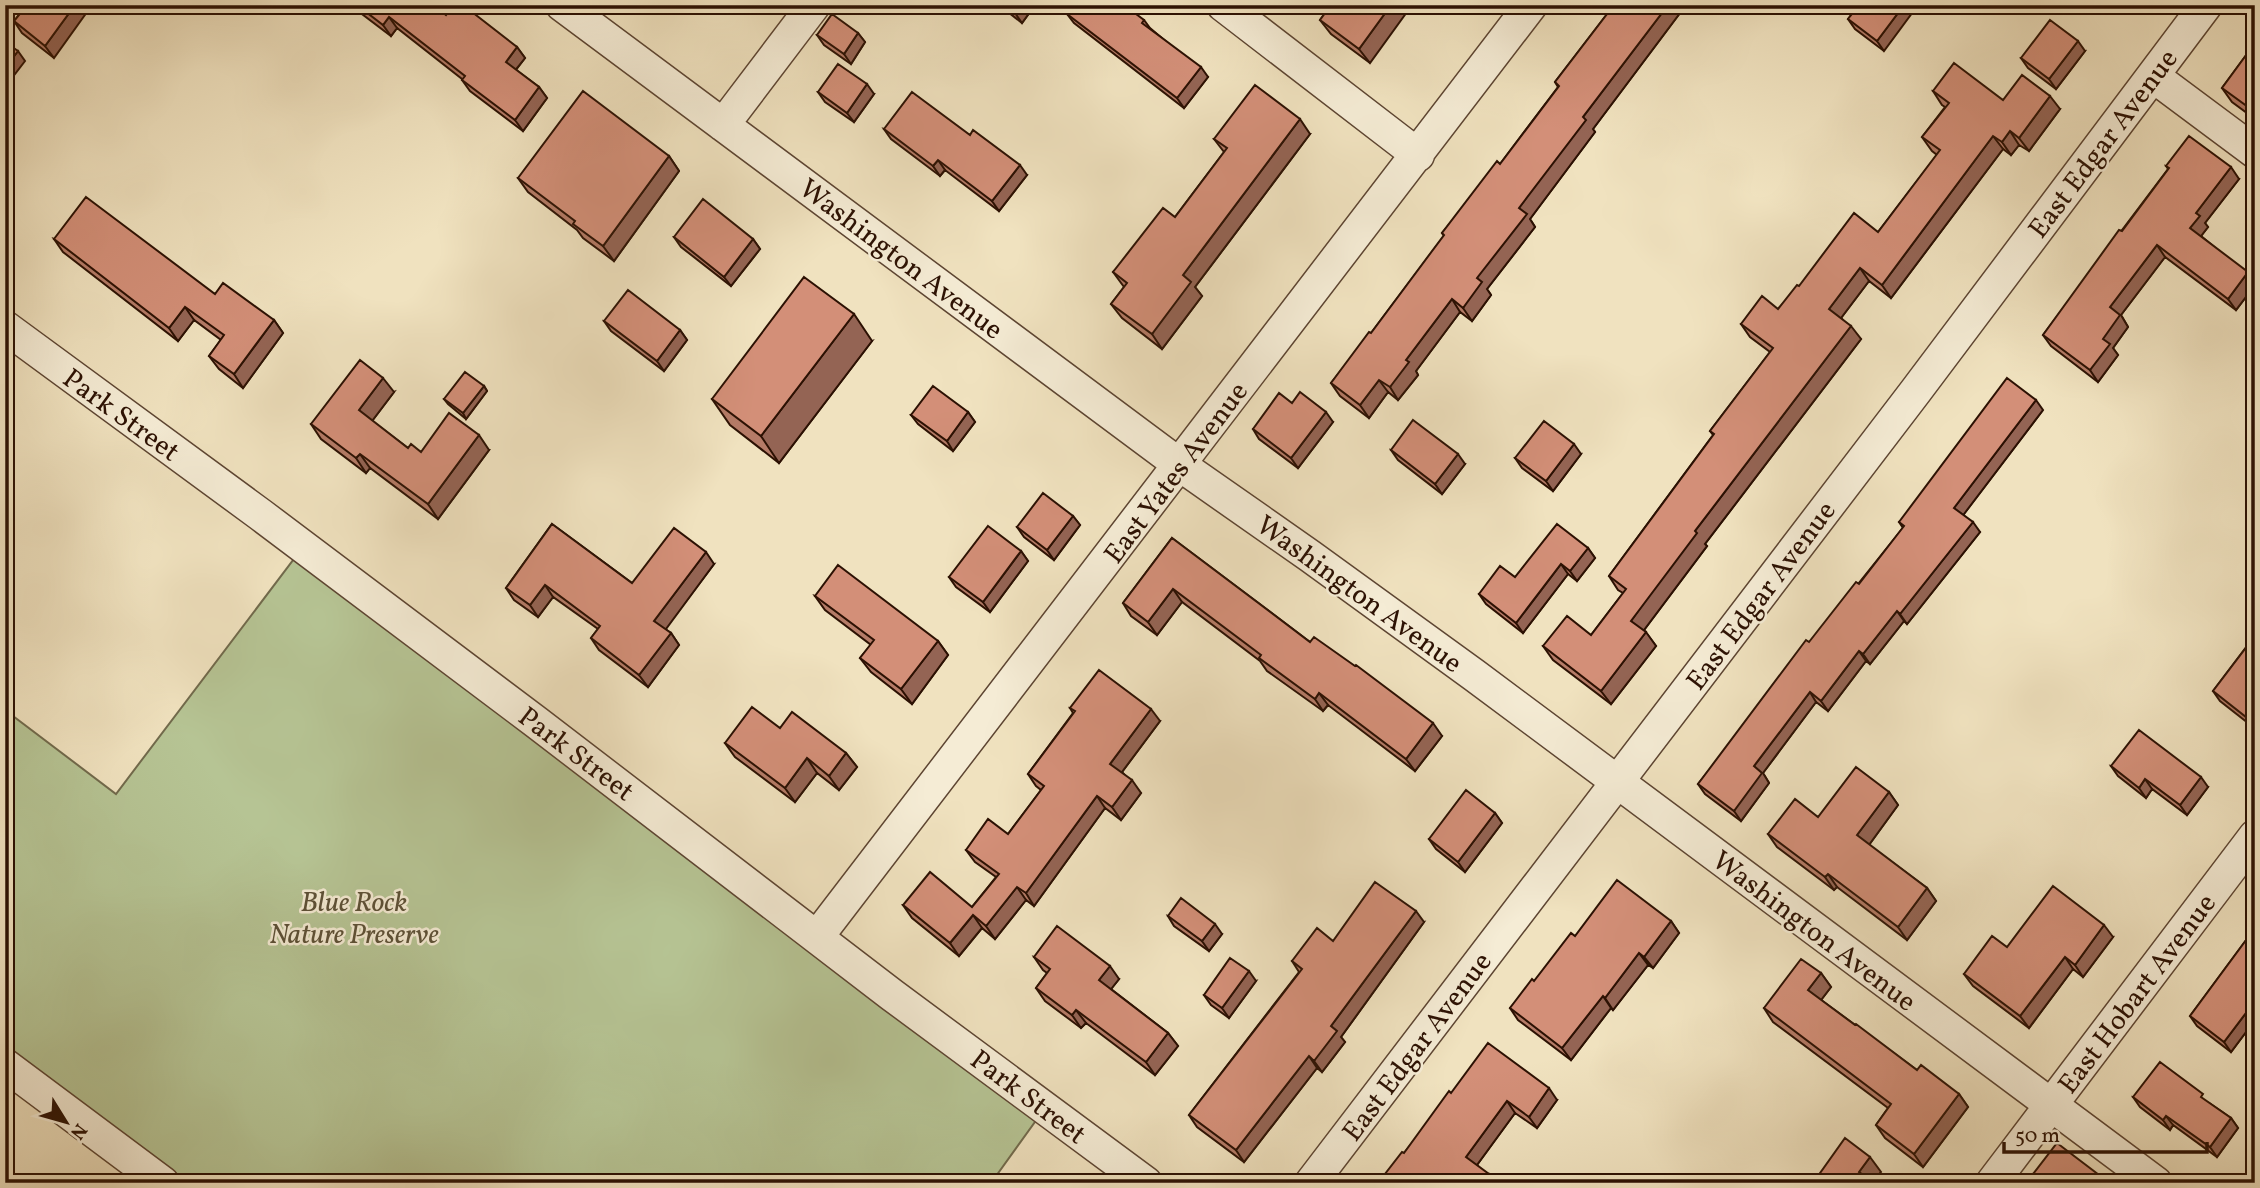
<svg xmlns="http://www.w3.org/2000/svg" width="2260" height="1188" viewBox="0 0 2260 1188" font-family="Vollkorn,serif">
<rect width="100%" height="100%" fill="#f0e2bf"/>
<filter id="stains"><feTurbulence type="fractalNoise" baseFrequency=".00286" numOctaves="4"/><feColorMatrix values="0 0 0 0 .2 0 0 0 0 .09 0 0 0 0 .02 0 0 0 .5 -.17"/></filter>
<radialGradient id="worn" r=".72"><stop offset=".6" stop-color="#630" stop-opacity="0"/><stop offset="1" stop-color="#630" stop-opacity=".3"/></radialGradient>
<path fill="#b6c494" stroke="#716a4c" stroke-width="2" d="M303,547L1045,1108L991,1183H162L5,1067V710L116,794Z"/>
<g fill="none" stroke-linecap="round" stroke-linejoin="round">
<defs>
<path id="street" d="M562,5L1180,465L1310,556L1474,675L2156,1183
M1223,5L1418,155
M2153,76L2255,152
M723,125L814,5
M5,327L261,515L536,722L892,995L1146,1183
M817,937L1531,5
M5,1065L163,1183
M1311,1183L1915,392L2206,5
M1992,1183L2255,836"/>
</defs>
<use href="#street" stroke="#5d4532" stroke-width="35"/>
<use href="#street" stroke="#f5ecd5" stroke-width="32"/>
</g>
<path fill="#b57b67" stroke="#2c1103" stroke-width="2" d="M27,5L54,58L22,33L14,21Z
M350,5H434L446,15L517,47L525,58L516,70L539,87L547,98L523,131L470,91L462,80V79L397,28L391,36Z
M999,5H1035L1022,23Z
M1331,5L1370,63L1331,34L1320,20Z
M1614,5H1686L1593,129L1595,132L1530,219L1535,227L1487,289L1491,295L1472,321L1460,312L1416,371L1418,375L1398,400L1388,392L1369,418L1340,396L1331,383L1371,333L1444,236L1442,233L1500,164L1558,87L1555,82Z
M1859,5L1884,51L1855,29L1848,19Z
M1067,14L1144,20L1150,28L1208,77L1184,108L1074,23Z
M858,33L865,42L851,64L824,45L817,35Z
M2255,43V119L2232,102L2222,88Z
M2085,51L2056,89L2028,68L2021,58Z
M1933,91L2003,100L2060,109L2029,151L2019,145L2011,155L2003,149L1891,298L1869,281L1841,318L1861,339L1705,544L1707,546L1644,630L1656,646L1611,704L1553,660L1543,646L1591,635L1623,593L1618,590L1609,576L1713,435L1710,431L1770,352L1750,337L1741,324L1778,309L1799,286L1878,232L1937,155L1932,151L1922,137L1945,107L1942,105Z
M818,92L874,94L854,122L825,102Z
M884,129L1027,175L999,211L945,170L940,176L891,139Z
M1310,134L1195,287L1202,296L1162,349L1122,318L1111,304L1124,287L1113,272L1175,217L1224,152L1214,139Z
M669,156L679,171L614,261L583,238L577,230L528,192L518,178Z
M2166,166L2239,179L2205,223L2208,227L2201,236L2255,281V285L2236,310L2165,257L2121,315L2128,327L2113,348L2118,355L2098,382L2051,346L2043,335L2168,169Z
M674,237L753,239L760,249L731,286L681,247Z
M54,239L215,294L274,320L283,333L243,388L219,369L209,356L221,340L194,320L178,341L63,252Z
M604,321L680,330L687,340L664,371L611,331Z
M872,341L779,463L730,425L712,399Z
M484,386L487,391L466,419L448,404L444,399Z
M394,392L372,421L408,448L421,452L489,450L438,519L370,468L366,473L321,439L311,424Z
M1292,403L1333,422L1298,468L1259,439L1253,429Z
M2043,410L1963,515L1980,532L1907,624L1904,621L1870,664L1866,661L1828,711L1816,702L1763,773L1769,783L1741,821L1705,794L1698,784L1903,528L1899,522Z
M968,412L975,422L953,451L918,424L911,415Z
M1391,450L1465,464L1442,494L1398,460Z
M1581,454L1553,491L1522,468L1515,458Z
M1073,516L1080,525L1054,560L1024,537L1017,527Z
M552,524L632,583L714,564L665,629L671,633L679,645L648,687L599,650L591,638L598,629L553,597L538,617L514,600L506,588Z
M1172,538L1310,642L1442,736L1415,771L1328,705L1323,711L1267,671L1260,661L1182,602L1157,635L1131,616L1123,603Z
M1588,548L1595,558L1577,581L1568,574L1523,633L1486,604L1479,594L1515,577Z
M1021,551L1028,561L990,612L956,587L949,577Z
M815,596L938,641L948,655L912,704L871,672L860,658L871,645L825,610Z
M2255,629V725L2253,727L2220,701L2213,691L2253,638L2251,634Z
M1070,708L1160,721L1122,772L1141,793L1121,820L1105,808L1034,906L1026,900L995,939L982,928L959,956L912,918L903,905L972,907L996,877L975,862L966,850L1008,834L1041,790L1036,786L1028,774L1073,713Z
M780,728L846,753L857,767L839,790L817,773L795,802L735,757L725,743Z
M2111,766L2208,787L2187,815L2152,789L2146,798L2118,776Z
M1889,792L1898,805L1869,845L1927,888L1936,901L1907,940L1837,887L1834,890L1777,847L1768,834Z
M1495,813L1502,823L1465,872L1436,849L1429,839Z
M1168,916L1222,934L1209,951L1174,926Z
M1671,921L1679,933L1653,968L1648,965L1613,1010L1611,1008L1571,1060L1518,1020L1510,1008L1575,936Z
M1424,922L1341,1037L1345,1042L1322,1072L1317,1068L1244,1162L1197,1127L1189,1115L1299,972L1292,961L1333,941Z
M2255,928V1020L2231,1052L2197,1026L2190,1016Z
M2113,937L2083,977L2073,969L2029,1028L1973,986L1964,974L2007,947Z
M1034,957L1119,979L1111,989L1168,1033L1178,1046L1155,1075L1086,1023L1081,1028L1045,1001L1036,988L1047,973L1043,970Z
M1821,973L1831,987L1821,1000L1917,1070L1959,1094L1968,1107L1923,1167L1885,1138L1876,1125L1888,1108L1773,1022L1764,1008Z
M1256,981L1229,1018L1211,1005L1204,995Z
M1451,1093L1557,1100L1537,1128L1515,1113L1477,1165L1495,1183H1378L1404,1153Z
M2133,1097L2209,1103L2231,1118L2238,1128L2217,1157L2173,1125L2170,1130L2140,1107Z"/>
<path fill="#946454" stroke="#2c1103" stroke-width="2" d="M75,5H92L54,58L45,46Z
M1021,5H1035L1022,23L1015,13Z
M1391,5H1412L1370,63L1359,49Z
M1668,5H1686L1593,129L1595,132L1530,219L1535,227L1487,289L1491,295L1472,321L1463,308L1477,278L1519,208L1583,117Z
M1904,5H1918L1884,51L1877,41Z
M389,17L397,28L391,36L383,25Z
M858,33L865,42L851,64L844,54Z
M2078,41L2085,51L2056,89L2049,79Z
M517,47L525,58L513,73L506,62Z
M18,51L25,61L5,87V68Z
M1201,67L1208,77L1184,108L1177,98Z
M867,84L874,94L854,122L847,113Z
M539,87L547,98L523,131L515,120Z
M2050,96L2060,109L2029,151L2019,138Z
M1300,119L1310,134L1195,287L1202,296L1162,349L1152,334L1183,275Z
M2010,131L2019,145L2011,155L2002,142Z
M1993,136L2003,149L1891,298L1882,285Z
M669,156L679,171L614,261L603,246Z
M938,160L945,170L940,176L933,166Z
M1020,165L1027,175L999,211L992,201Z
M2231,167L2239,179L2205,223L2208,227L2198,240L2190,228L2196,213Z
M753,239L760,249L731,286L724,277Z
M2157,245L2165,257L2121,315L2128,327L2113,348L2118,355L2098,382L2090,370L2110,307Z
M1860,268L1869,281L1838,322L1829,309Z
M2248,272L2255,281V285L2236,310L2228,299Z
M1452,299L1460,312L1416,371L1418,375L1398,400L1390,387L1406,360Z
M185,307L194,320L178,341L169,328Z
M854,314L872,341L779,463L761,436Z
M274,320L283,333L243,388L234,374Z
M1851,326L1861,339L1705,544L1707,546L1641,634L1631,621L1695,531Z
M680,330L687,340L664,371L657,361Z
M383,378L394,392L369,425L359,410Z
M1379,380L1388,392L1369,418L1360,405Z
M484,386L487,391L466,419L463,413Z
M2036,400L2043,410L1961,518L1954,508Z
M968,412L975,422L953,451L947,441Z
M1326,412L1333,422L1298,468L1291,458Z
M479,435L489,450L438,519L428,504Z
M1574,444L1581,454L1553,491L1546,481Z
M360,454L370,468L366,473L356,458Z
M1458,454L1465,464L1442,494L1435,484Z
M1073,516L1080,525L1054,560L1047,550Z
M1973,522L1980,532L1907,624L1900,614Z
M1588,548L1595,558L1577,581L1570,571Z
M1021,551L1028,561L990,612L983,602Z
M706,552L714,564L663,633L654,621Z
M1561,564L1568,574L1523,633L1516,623Z
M545,585L553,597L538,617L530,605Z
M1173,589L1182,602L1157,635L1148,622Z
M1897,611L1904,621L1870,664L1863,654Z
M1646,632L1656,646L1611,704L1601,691Z
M671,633L679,645L648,687L639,675Z
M938,641L948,655L912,704L901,689Z
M1859,651L1866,661L1828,711L1821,701Z
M1810,692L1816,702L1763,773L1769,783L1741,821L1734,811L1754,766Z
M1319,693L1328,705L1323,711L1315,699Z
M2255,706V725L2253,727L2246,717Z
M1151,709L1160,721L1119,776L1110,764Z
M1433,723L1442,736L1415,771L1406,759Z
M846,753L857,767L839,790L829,776Z
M807,758L817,773L795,802L785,788Z
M2201,777L2208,787L2187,815L2180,805Z
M2145,779L2152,789L2146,798L2139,788Z
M1132,780L1141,793L1121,820L1112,807Z
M1889,792L1898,805L1866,849L1857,835Z
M1097,796L1105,808L1034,906L1026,893Z
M1495,813L1502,823L1465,872L1458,862Z
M1828,874L1837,887L1834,890L1825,877Z
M1017,887L1026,900L995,939L986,926Z
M1927,888L1936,901L1907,940L1898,927Z
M1416,911L1424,922L1341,1037L1345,1042L1322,1072L1314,1061L1331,1026Z
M973,915L982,928L959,956L950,943Z
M1671,921L1679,933L1653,968L1644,957Z
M1215,924L1222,934L1209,951L1202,941Z
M2104,925L2113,937L2083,977L2075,965Z
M1639,953L1648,965L1613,1010L1605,998Z
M2065,957L2073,969L2029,1028L2020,1016Z
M1110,966L1119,979L1108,993L1099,980Z
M1249,971L1256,981L1229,1018L1222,1008Z
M1821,973L1831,987L1818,1004L1808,990Z
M1603,996L1611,1008L1571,1060L1562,1048Z
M2255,1001V1020L2231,1052L2224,1042Z
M1076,1010L1086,1023L1081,1028L1072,1015Z
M1168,1033L1178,1046L1155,1075L1146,1062Z
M1309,1056L1317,1068L1244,1162L1236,1150Z
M1549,1088L1557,1100L1537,1128L1529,1117Z
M1959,1094L1968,1107L1923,1167L1914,1154Z
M1507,1101L1515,1113L1474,1169L1466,1157Z
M2166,1116L2173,1125L2170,1130L2163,1120Z
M2231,1118L2238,1128L2217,1157L2210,1147Z
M1870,1157L1881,1172L1872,1183L1859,1172Z
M1489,1174L1495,1183H1483Z
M1445,1177L1449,1183H1441Z"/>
<path fill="#d38f78" stroke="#2c1103" stroke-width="2" d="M27,5H75L45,46L14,21Z
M357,5H434L446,15L454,5H463L517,47L506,62L539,87L515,120L462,80L465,76L389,17L383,25Z
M1005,5H1021L1015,13Z
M1073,5H1124L1144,20L1142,23L1201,67L1177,98L1067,14Z
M1331,5H1391L1359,49L1320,20Z
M1614,5H1668L1583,117L1586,120L1519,208L1527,214L1477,278L1482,282L1463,308L1452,299L1406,360L1409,362L1390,387L1379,380L1360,405L1331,383L1369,332L1371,333L1444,235L1442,233L1497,161L1500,164L1559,86L1555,82Z
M1859,5H1904L1877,41L1848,19Z
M832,14L858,33L844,54L817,35Z
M2050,20L2078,41L2049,79L2021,58Z
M5,42L18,51L5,68Z
M2255,43V112L2222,88Z
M1954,63L2003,100L2022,75L2050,96L2019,138L2010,131L2002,142L1993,136L1882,285L1860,268L1829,309L1851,326L1695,531L1697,533L1631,621L1646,632L1601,691L1543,646L1567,616L1591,635L1626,589L1609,576L1714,434L1710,431L1773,348L1741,324L1762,296L1778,309L1797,285L1799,286L1854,213L1878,232L1940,150L1922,137L1949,103L1933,91Z
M838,64L867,84L847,113L818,92Z
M1255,85L1300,119L1183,275L1191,282L1152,334L1111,304L1127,283L1113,272L1163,208L1175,217L1227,148L1214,139Z
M583,91L669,156L603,246L573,224L575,221L518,178Z
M912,92L970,135L973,130L1020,165L992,201L938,160L933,166L884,129Z
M2189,136L2231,167L2196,213L2200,216L2190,228L2248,272L2228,299L2157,245L2110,307L2120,315L2103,339L2110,344L2090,370L2043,335L2119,230L2122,231L2169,168L2166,166Z
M86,197L215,294L223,283L274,320L234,374L209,356L224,335L185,307L169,328L54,239Z
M703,199L753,239L724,277L674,237Z
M804,277L854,314L761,436L712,399Z
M628,290L680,330L657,361L604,321Z
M360,360L383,378L359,410L408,448L411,444L421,452L449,413L479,435L428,504L360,454L356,458L311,424Z
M465,372L484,386L463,413L444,399Z
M2007,378L2036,400L1954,508L1973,522L1900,614L1897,611L1863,654L1859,651L1821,701L1810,692L1754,766L1762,773L1734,811L1698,784L1806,640L1809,642L1856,582L1859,584L1904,526L1899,522Z
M933,386L968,412L947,441L911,415Z
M1300,392L1326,412L1291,458L1253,429L1279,393L1292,403Z
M1413,420L1458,454L1435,484L1391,450Z
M1544,421L1574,444L1546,481L1515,458Z
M1043,493L1073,516L1047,550L1017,527Z
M552,524L632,583L674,528L706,552L654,621L671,633L639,675L591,638L600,626L545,585L530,605L506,588Z
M1557,524L1588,548L1570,571L1561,564L1516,623L1479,594L1500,566L1515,577Z
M988,526L1021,551L983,602L949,577Z
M1172,538L1310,642L1314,637L1355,666L1356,665L1433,723L1406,759L1319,693L1315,699L1259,658L1261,655L1173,589L1148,622L1123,603Z
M838,565L938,641L901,689L860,658L874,640L815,596Z
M2255,629V706L2246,717L2213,691L2254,637L2251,634Z
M1099,670L1151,709L1110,764L1132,780L1112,807L1097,796L1026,893L1017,887L986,926L973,915L950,943L903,905L930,872L972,907L999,874L966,850L988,819L1008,834L1044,786L1028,774L1075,711L1070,708Z
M752,707L780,728L792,712L846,753L829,776L807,758L785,788L725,743Z
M2139,730L2201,777L2180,805L2145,779L2139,788L2111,766Z
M1856,767L1889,792L1857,835L1927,888L1898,927L1828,874L1825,877L1768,834L1795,799L1818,817Z
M1466,790L1495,813L1458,862L1429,839Z
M1617,880L1671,921L1644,957L1639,953L1605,998L1603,996L1562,1048L1510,1008L1532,979L1534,981L1571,933L1575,936Z
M1375,882L1416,911L1331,1026L1337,1031L1314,1061L1309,1056L1236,1150L1189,1115L1302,969L1292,961L1317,928L1333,941Z
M2053,886L2104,925L2075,965L2065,957L2020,1016L1964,974L1992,936L2007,947Z
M1181,898L1215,924L1202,941L1168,916Z
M1057,926L1110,966L1099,980L1168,1033L1146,1062L1076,1010L1072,1015L1036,988L1050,969L1034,957Z
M2255,928V1001L2224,1042L2190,1016Z
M1230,958L1249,971L1222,1008L1204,995Z
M1801,959L1821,973L1808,990L1855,1025L1856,1024L1917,1070L1921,1065L1959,1094L1914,1154L1876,1125L1891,1104L1764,1008Z
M1488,1043L1549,1088L1529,1117L1507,1101L1466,1157L1489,1174L1483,1183H1453L1445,1177L1441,1183H1378L1402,1152L1404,1153L1449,1091L1451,1093Z
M2160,1062L2203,1094L2201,1097L2231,1118L2210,1147L2166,1116L2163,1120L2133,1097Z
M1845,1138L1870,1157L1859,1172L1873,1183H1813Z
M2057,1143L2103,1178L2100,1183H2026Z"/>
<g text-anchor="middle" stroke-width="5" stroke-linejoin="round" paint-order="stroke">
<g font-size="28" fill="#2c1103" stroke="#f5ecd5">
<text transform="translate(2102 143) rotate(-53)" y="10">East Edgar Avenue</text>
<text transform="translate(902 258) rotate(37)" y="10">Washington Avenue</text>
<text transform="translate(122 414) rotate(36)" y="10">Park Street</text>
<text transform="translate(1175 472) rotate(-53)" y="10">East Yates Avenue</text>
<text transform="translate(1360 593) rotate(36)" y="10">Washington Avenue</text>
<text transform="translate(1760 595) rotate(-53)" y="10">East Edgar Avenue</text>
<text transform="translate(577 753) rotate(37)" y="10">Park Street</text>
<text transform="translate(1815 930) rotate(37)" y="10">Washington Avenue</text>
<text transform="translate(2136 993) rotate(-53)" y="10">East Hobart Avenue</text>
<text transform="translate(1416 1046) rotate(-53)" y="10">East Edgar Avenue</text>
<text transform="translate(1029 1096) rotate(37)" y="10">Park Street</text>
</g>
<g font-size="28" font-style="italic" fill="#5c5036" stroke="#f5ecd5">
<text x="354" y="911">Blue Rock<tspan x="354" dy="32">Nature Preserve</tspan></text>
</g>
</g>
<rect width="2260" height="1188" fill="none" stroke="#f0e2bf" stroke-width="28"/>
<rect x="7" y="7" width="2246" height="1174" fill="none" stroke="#2c1103" stroke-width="3.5"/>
<rect x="14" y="14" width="2232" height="1160" fill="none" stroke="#2c1103" stroke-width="2"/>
<g transform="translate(66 1122) rotate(127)" stroke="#f5ecd5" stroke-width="5" paint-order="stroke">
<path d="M0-5L12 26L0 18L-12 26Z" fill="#2c1103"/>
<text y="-10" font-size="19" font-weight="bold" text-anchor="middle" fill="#2c1103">N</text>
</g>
<path d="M2004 1142v10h203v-10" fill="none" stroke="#2c1103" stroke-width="3.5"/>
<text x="2015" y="1142" font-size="21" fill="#2c1103" stroke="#f5ecd5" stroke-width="5" paint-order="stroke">50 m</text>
<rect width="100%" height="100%" filter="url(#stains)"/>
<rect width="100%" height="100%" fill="url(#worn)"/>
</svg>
